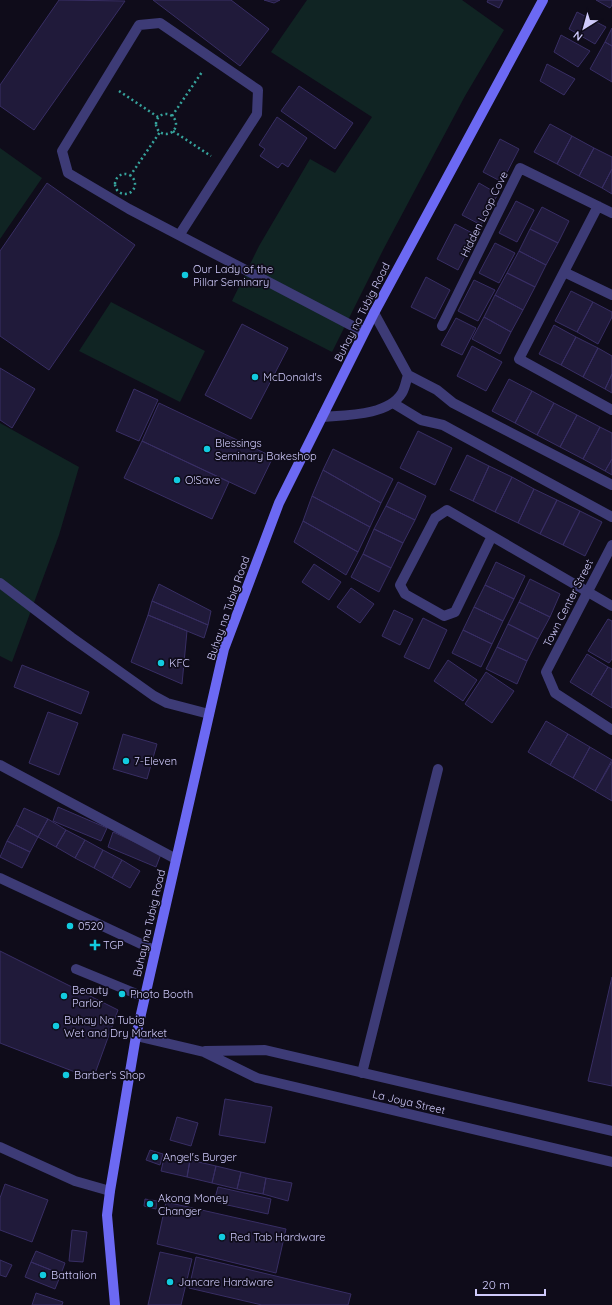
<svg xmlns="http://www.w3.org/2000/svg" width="612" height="1305" viewBox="0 0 612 1305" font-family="Quicksand,sans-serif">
<rect width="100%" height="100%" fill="#0f0c1a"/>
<path fill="#102423" d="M307,0H462L504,30L465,96L383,250L332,352L232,301L259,246L310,159L335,173L372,117L271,52Z
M0,148L42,178L0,239Z
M111,302L205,351L180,402L79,351Z
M0,423L79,467L59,535L12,662L0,656Z"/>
<path fill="#201a3a" stroke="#382e64" d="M59,0L125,1L34,130L0,106V85Z
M153,0H231L269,29L240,66Z
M264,0H280L274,3Z
M488,0H503L499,8L487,2Z
M596,0H612V5L610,8Z
M577,12L606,27L595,44L569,29Z
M612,28V46L605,42Z
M561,35L590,51L578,67L554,52Z
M605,42L612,46V82L590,69Z
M547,64L575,79L564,95L540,81Z
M299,86L353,123L335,149L281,111Z
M277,117L307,138L288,167L282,163L278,168L260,156L265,149L259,145Z
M550,124L572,136L557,164L534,152Z
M572,136L594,148L579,176L557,164Z
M500,139L519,149L502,182L483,172Z
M594,148L612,157V169L602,188L579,176Z
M612,169V194L602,188Z
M47,183L135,245L49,370L0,336V251Z
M479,183L498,194L481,225L462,215Z
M516,201L534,210L517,242L499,233Z
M542,207L569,221L558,243L530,229Z
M455,224L476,235L458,270L437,259Z
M530,229L558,243L546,265L519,251Z
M495,243L515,253L499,283L479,273Z
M519,251L546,265L535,287L507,273Z
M507,273L535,287L523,310L495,295Z
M426,277L450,290L435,319L411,307Z
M474,280L495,290L478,321L458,311Z
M571,291L593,302L577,332L555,321Z
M495,295L523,310L511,332L484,317Z
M593,302L612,312V317L598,344L577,332Z
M484,317L511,332L500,354L472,339Z
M456,318L476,328L462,355L441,345Z
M242,324L288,348L251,419L205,395Z
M554,325L576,337L561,365L539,354Z
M576,337L598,348L583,377L561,365Z
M472,346L502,362L486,391L457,376Z
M598,348L612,356V374L605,389L583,377Z
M0,368L35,389L12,428L0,420Z
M612,374V393L605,389Z
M509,379L532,391L515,423L492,411Z
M134,389L158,400L139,441L116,431Z
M532,391L554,403L537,435L515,423Z
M159,403L273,457L255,494L142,441Z
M554,403L577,415L560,447L537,435Z
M577,415L600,427L583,459L560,447Z
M600,427L612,433V459L605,471L583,459Z
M418,431L452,448L435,485L400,468Z
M142,441L229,482L212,519L124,478Z
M333,449L393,479L381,503L323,470Z
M467,455L489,466L473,501L450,490Z
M612,459V475L605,471Z
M489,466L512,477L495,512L473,501Z
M323,470L381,503L370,527L312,496Z
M512,477L534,489L518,523L495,512Z
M398,482L426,496L415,520L386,506Z
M534,489L557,500L540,534L518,523Z
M312,496L370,527L358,552L303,521Z
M557,500L580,511L563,545L540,534Z
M386,506L415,520L403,543L374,529Z
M580,511L602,522L585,556L563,545Z
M303,521L358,552L346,575L294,542Z
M374,529L403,543L391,568L363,554Z
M363,554L391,568L379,592L351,577Z
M496,562L525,576L514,599L485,585Z
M314,564L341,582L329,600L302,582Z
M530,579L560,594L550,617L519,602Z
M159,584L211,611L208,625L152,601Z
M485,585L514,599L503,621L474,607Z
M351,588L374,604L360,623L337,607Z
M152,601L208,625L204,638L148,615Z
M519,602L550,617L538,639L508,624Z
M474,607L503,621L492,644L463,630Z
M394,610L413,619L400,645L382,636Z
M148,615L187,631L182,684L131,662Z
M423,618L447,630L429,669L404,657Z
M608,619L612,621V659L609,663L588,651Z
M508,624L538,639L527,661L497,647Z
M463,630L492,644L481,667L452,653Z
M497,647L527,661L517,684L486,669Z
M587,654L608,667L591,695L570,682Z
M448,660L477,680L463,701L434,681Z
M22,665L89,692L81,714L14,687Z
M608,667L612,669V708L591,695Z
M486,672L514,691L492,723L465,704Z
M48,712L78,723L59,775L29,763Z
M546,721L568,734L550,765L528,752Z
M123,734L157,744L147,779L113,769Z
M568,734L590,747L573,778L550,765Z
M590,747L612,760L595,791L573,778Z
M612,762V801L595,791Z
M58,807L107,828L101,841L53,821Z
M24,808L48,819L38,837L16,825Z
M48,819L66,830L56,847L38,837Z
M16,825L38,837L30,852L7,841Z
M66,830L85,840L75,858L56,847Z
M113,832L161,854L156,867L108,847Z
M85,840L103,850L94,868L75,858Z
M7,841L30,852L22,868L0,857Z
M103,850L122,860L112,878L94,868Z
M122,860L140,871L130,888L112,878Z
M0,951L118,1010L93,1079L0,1043Z
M612,977V1086L588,1081Z
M225,1099L272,1107L265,1143L219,1135Z
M177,1117L198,1123L191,1146L170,1140Z
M150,1150L163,1154L160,1165L146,1160Z
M165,1154L190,1160L187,1177L161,1171Z
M190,1160L216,1166L212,1183L187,1177Z
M216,1166L241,1172L237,1189L212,1183Z
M241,1172L266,1178L263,1194L237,1189Z
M266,1178L292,1183L288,1201L263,1194Z
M5,1184L48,1200L32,1242L0,1230V1198Z
M218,1187L271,1199L268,1214L214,1202Z
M145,1199L157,1201L156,1209L144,1206Z
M166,1202L286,1229L276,1273L157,1244Z
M72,1230L87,1232L83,1262L69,1261Z
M36,1251L65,1263L61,1274L31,1262Z
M160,1252L192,1259L181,1305H148Z
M196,1257L351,1294L348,1305H262L189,1288Z
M0,1260L12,1265L6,1277L0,1275Z
M31,1262L61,1274L55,1289L25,1277Z
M36,1293L63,1302L62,1305H32Z"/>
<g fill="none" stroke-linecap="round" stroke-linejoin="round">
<path stroke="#36a39c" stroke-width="2.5" stroke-dasharray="2 3" stroke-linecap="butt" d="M119,91L158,117
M156 124a10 10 0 1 1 20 0a10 10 0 1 1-20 0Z
M172,116L202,72
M173,131L211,156
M115 184a10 10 0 1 1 20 0a10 10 0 1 1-20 0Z
M130,176L160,132"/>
<path stroke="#3d3b76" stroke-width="10" d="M180,234L257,114L258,90L160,23L139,25L62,151L68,173L129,209L364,332
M0,583L71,637L154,696L167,703L209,714
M0,878L154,950
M76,969L144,997
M362,1073L438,769
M0,1147L75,1181L110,1191"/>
<path stroke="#3d3b76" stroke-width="10" d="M598,206L519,359L612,410
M564,272L612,295
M442,326L520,168L612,213
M408,375L437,390L453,403L612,485
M393,403L421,420L443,425L612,517
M322,417C345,415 388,416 402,393C405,388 406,381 408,375L374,313
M492,536L455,612L444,616L405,594L400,585L435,518L447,510L612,606
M612,545L546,672L555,693L612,730
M0,765L176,859"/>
<path stroke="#3d3b76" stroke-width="10" d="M136,1036L204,1052L257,1078L612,1162
M205,1051L265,1050L612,1131"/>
<path stroke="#6c69f3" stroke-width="10" d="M115,1305L107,1215L110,1191L136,1036L224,649L279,503L374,313L543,0"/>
</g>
<g fill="#12cbdf" stroke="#0f0c1a" stroke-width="1.5">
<circle cx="185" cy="275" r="4"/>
<circle cx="255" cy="377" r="4"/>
<circle cx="207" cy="449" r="4"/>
<circle cx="177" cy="480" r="4"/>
<circle cx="161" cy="663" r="4"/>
<circle cx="126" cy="761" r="4"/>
<circle cx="70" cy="926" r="4"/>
<path d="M93 939h4v4h4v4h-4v4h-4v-4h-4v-4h4z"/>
<circle cx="122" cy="994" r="4"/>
<circle cx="64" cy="996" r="4"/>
<circle cx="56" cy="1026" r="4"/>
<circle cx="66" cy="1075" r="4"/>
<circle cx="155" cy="1157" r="4"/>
<circle cx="150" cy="1204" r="4"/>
<circle cx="222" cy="1237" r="4"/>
<circle cx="43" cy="1275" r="4"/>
<circle cx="170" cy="1282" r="4"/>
</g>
<g text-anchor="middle" stroke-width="3.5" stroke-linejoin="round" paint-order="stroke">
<g font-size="11" fill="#cfcafb" stroke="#0f0c1a">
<text transform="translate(484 214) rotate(-64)" y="4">Hidden Loop Cove</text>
<text transform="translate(362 312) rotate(-63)" y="4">Buhay na Tubig Road</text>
<text transform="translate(568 603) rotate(-63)" y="4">Town Center Street</text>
<text transform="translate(228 608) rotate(-71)" y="4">Buhay na Tubig Road</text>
<text transform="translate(149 923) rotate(-77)" y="4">Buhay na Tubig Road</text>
<text transform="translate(409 1102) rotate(13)" y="4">La Joya Street</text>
</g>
<g font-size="11" fill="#cfcafb" stroke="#0f0c1a" text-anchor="start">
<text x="193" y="273">Our Lady of the<tspan x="193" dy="13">Pillar Seminary</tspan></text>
<text x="263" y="381">McDonald's</text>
<text x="215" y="447">Blessings<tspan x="215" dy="13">Seminary Bakeshop</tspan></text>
<text x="185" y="484">O!Save</text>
<text x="169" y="667">KFC</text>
<text x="134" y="765">7-Eleven</text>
<text x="78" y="930">0520</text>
<text x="103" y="949">TGP</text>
<text x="72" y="994">Beauty<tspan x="72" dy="13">Parlor</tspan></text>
<text x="130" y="998">Photo Booth</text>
<text x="64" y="1024">Buhay Na Tubig<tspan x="64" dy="13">Wet and Dry Market</tspan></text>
<text x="74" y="1079">Barber's Shop</text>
<text x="163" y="1161">Angel's Burger</text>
<text x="158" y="1202">Akong Money<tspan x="158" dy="13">Changer</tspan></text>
<text x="230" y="1241">Red Tab Hardware</text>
<text x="51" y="1279">Battalion</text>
<text x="178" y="1286">Jancare Hardware</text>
</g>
</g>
<g transform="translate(584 28) rotate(217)" stroke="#0f0c1a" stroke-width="3" paint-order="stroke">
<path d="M0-3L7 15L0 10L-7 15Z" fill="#cfcafb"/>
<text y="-6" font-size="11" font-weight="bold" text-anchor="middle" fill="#cfcafb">N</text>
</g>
<path d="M476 1289v6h69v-6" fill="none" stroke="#cfcafb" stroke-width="2"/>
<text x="482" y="1289" font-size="12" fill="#cfcafb" stroke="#0f0c1a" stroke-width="3" paint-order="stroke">20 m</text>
</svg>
